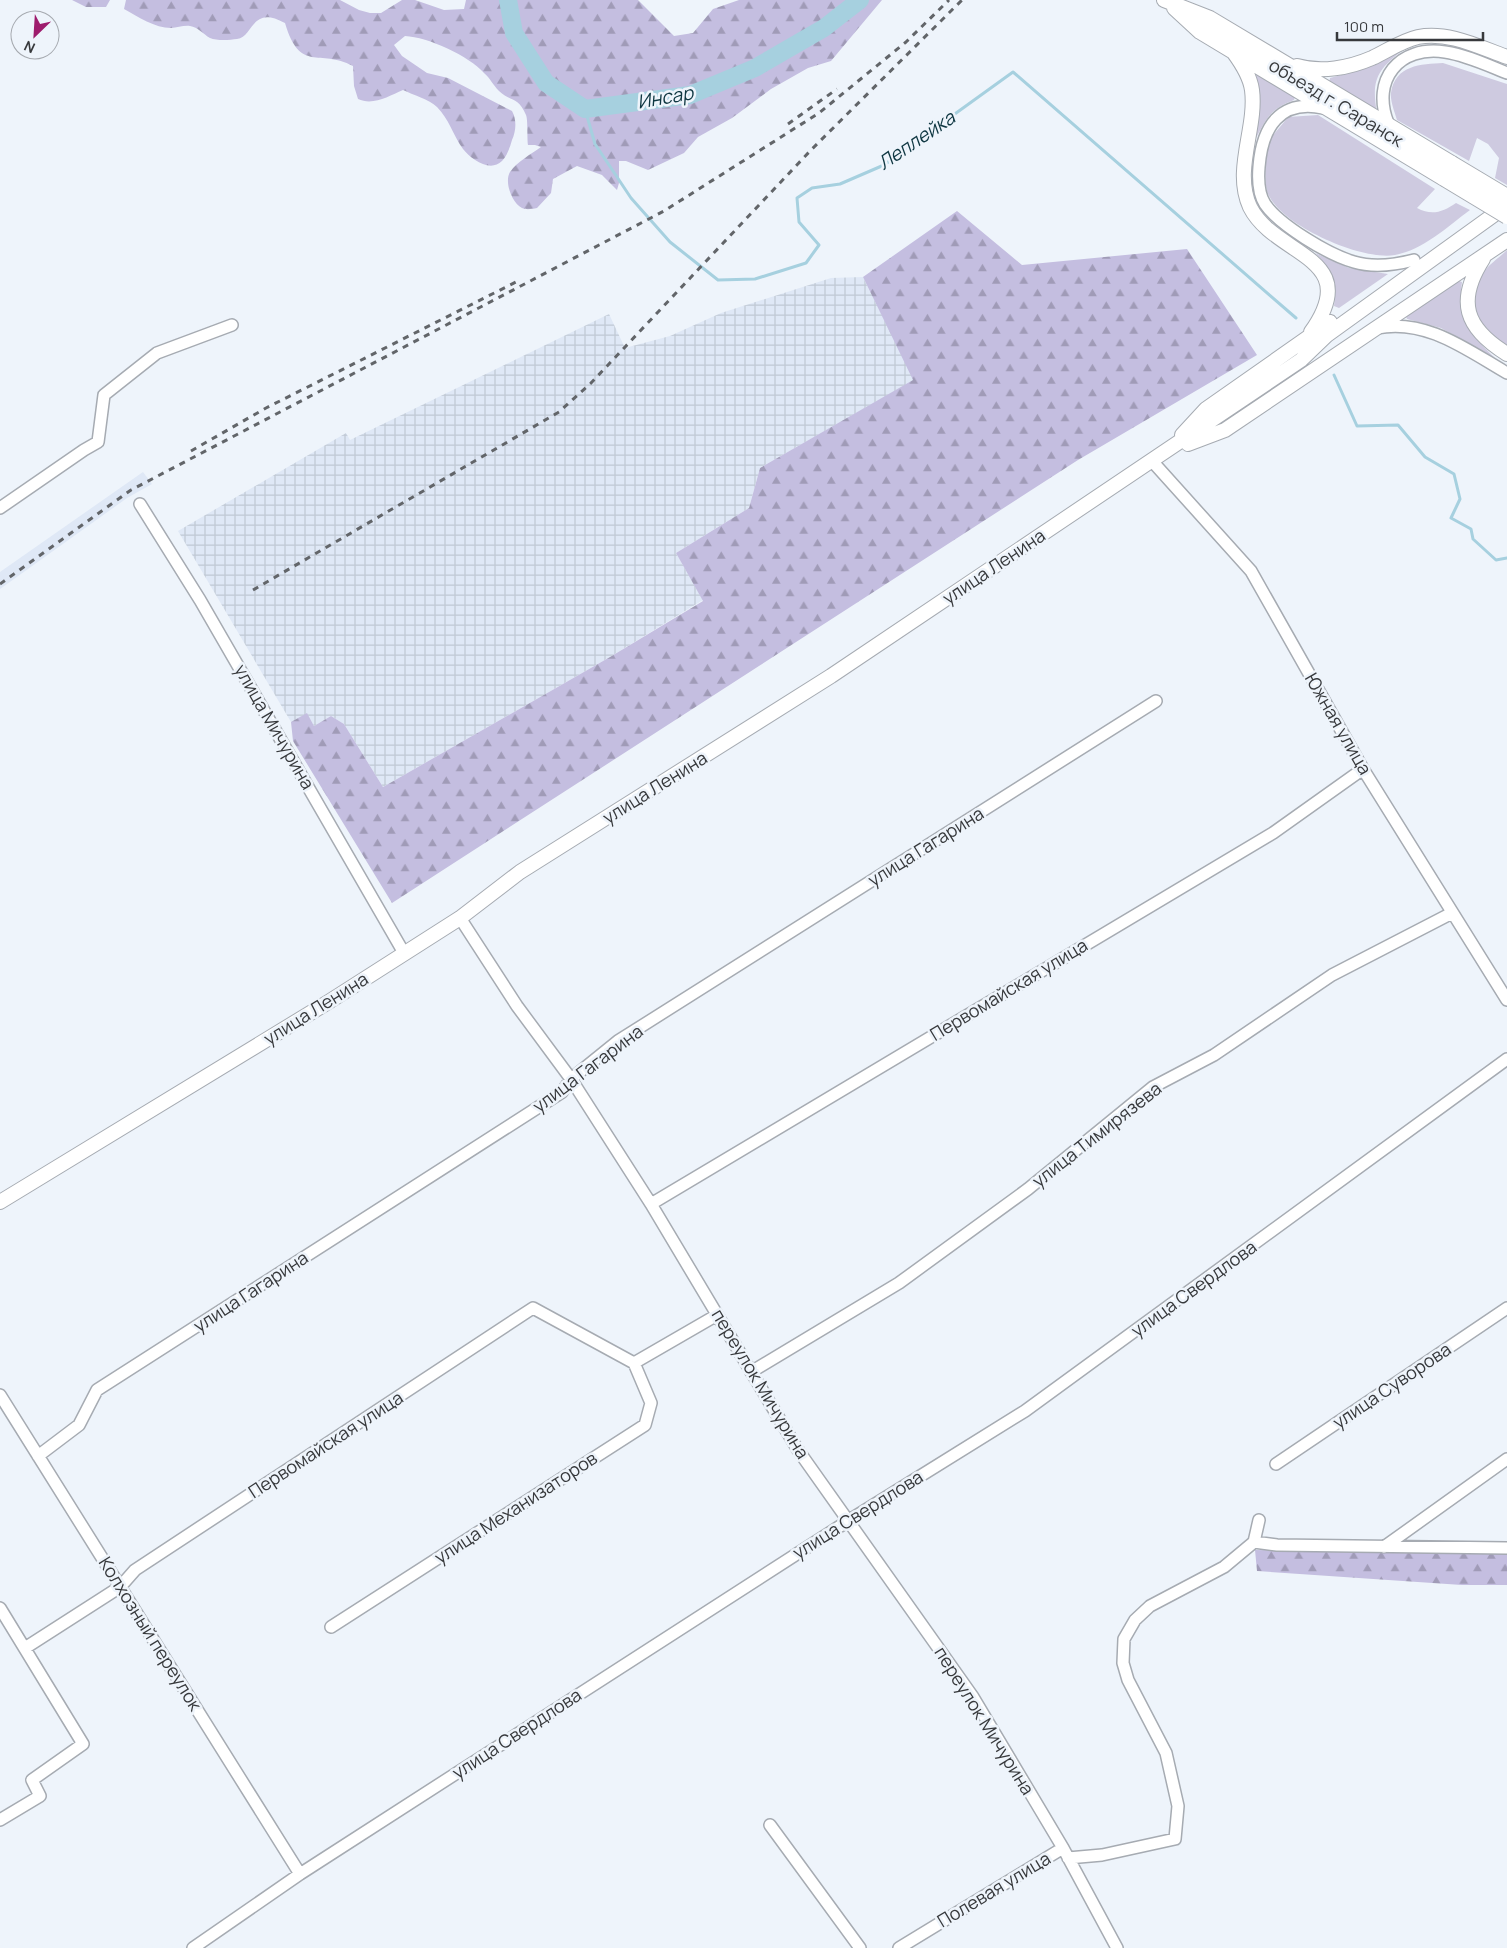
<svg xmlns="http://www.w3.org/2000/svg" width="1507" height="1948" viewBox="0 0 1507 1948" font-family="Manrope,sans-serif">
<defs>
<pattern id="industrial-grid" width="8" height="8" patternUnits="userSpaceOnUse" patternTransform="scale(1.25)"><rect width="8" height="8" fill="#dfe8f6"/><path d="M0 4h8M4 0v8" fill="none" stroke="#c0c8d4"/></pattern>
<pattern id="forest-firs" width="22" height="20" patternUnits="userSpaceOnUse" patternTransform="scale(1.25)"><rect width="22" height="20" fill="#c4bee0"/><path d="M5 1l3.5 6h-7zM16 11l3.5 6h-7z" fill="#a09bb7"/></pattern>
</defs>
<rect width="100%" height="100%" fill="#eef4fb"/>
<path fill="#dfe8f6" d="M143,472L152,484L127,498L0,589V572Z"/>
<path fill="url(#industrial-grid)" d="M863,277L914,380L760,468L749,508L676,553L703,600L610,657L383,787L344,724L331,716L314,726L307,714L291,722L178,531L346,433L350,440L609,314L625,348L670,336L721,313L831,278Z"/>
<path fill="#cecae0" d="M1403,50C1377,70 1371,80 1377,113L1329,83L1330,78L1367,68Z
M1443,63L1507,84V185L1495,178L1499,158L1488,144L1477,138L1469,161L1397,120C1395,113 1390,101 1391,93C1395,65 1421,64 1443,63Z
M1258,73L1296,94L1294,100C1270,109 1266,119 1255,140L1260,93L1256,76Z
M1318,115L1435,189L1417,208C1432,216 1443,212 1456,203L1470,210C1447,227 1423,250 1395,255C1361,261 1277,224 1267,191C1264,179 1265,149 1271,138C1276,131 1283,124 1288,117Z
M1507,250V347C1480,330 1464,309 1480,277C1485,267 1499,258 1507,250Z
M1315,253L1349,268L1388,274L1339,308L1334,306C1337,284 1331,268 1315,253Z
M1456,280L1462,282C1457,319 1470,334 1495,358L1441,328L1407,319L1405,314Z"/>
<path fill="url(#forest-firs)" d="M72,0H110L106,7H86Z
M126,0H340L359,10L370,13H381L402,0H415L444,10L464,9L466,0H638L674,36L693,33L713,9L739,0H882L831,61L808,68L771,89L732,118L698,137L684,153L648,170L626,161H619V183L617,190L602,175L577,166L553,179L551,193L537,208C532,209 526,210 522,208C512,203 504,182 510,172C517,162 531,154 541,147L535,145H528C527,138 528,119 526,115C518,96 510,102 499,91C493,85 490,78 484,73C469,56 428,37 405,36L394,45L402,56L427,73L448,78L512,111C517,120 516,131 512,140C510,147 507,156 502,161C490,173 471,159 463,149C453,135 449,119 437,107C429,99 413,95 403,90C389,96 373,106 358,99L354,86L353,66C319,48 300,74 285,23C251,4 254,37 237,39C230,40 217,41 210,38C203,34 198,27 190,26C184,25 177,28 171,28C155,28 138,17 124,9Z
M957,211L1022,265L1187,249L1257,355L1078,460L392,903L293,741L291,722L307,713L314,726L331,716L344,724L383,787L610,657L703,601L676,553L749,508L760,468L913,380L863,277Z
M1255,1550L1507,1553V1585H1462L1257,1571Z"/>
<g fill="none" stroke-linecap="round" stroke-linejoin="round">
<path stroke="#a6d0df" stroke-width="3" d="M585,109L595,144L631,198L670,242L718,280L755,279L806,263L819,245L799,222L797,198L812,188L840,184L884,165L1013,72L1296,318
M1334,375L1357,426L1398,425L1425,457L1454,474L1460,499L1451,518L1471,529L1473,539L1496,560L1507,558"/>
<path stroke="#a6d0df" stroke-width="18" d="M508,0L514,33L546,83L585,109L690,95L755,68L824,28L860,0"/>
<defs>
<path id="minor" d="M1187,14L1448,171
M1323,108C1280,99 1262,127 1259,167C1258,179 1258,193 1265,204C1279,225 1329,255 1354,262C1374,268 1395,265 1414,260
M1388,123C1371,80 1399,45 1445,52C1466,55 1487,65 1507,73
M1377,328C1426,318 1467,350 1507,373
M1152,461L1251,571L1363,769L1507,1000
M140,504L200,600L404,953
M0,508L84,450L98,442L104,395L157,353L232,325
M460,918L517,1006L571,1079L651,1204L798,1450L973,1697L1063,1848L1117,1948
M651,1204L1273,833L1363,769
M634,1363L717,1315
M751,1372L899,1283L1028,1189L1153,1087L1214,1055L1332,975L1452,913
M0,1395L300,1874
M38,1456L79,1425L97,1390L562,1092L571,1079L618,1041L1156,701
M1276,1464L1507,1308
M1254,1542L1259,1520
M1384,1547L1507,1459
M0,1608L83,1744L32,1780L40,1796L0,1820
M331,1627L645,1425L651,1403L634,1363
M25,1648L120,1587L135,1570L533,1308L634,1363
M770,1825L860,1948
M1068,1858L1102,1855L1175,1839L1178,1806L1166,1753L1128,1680L1123,1663L1124,1639L1135,1620L1150,1606L1224,1567L1254,1542L1277,1545L1507,1548
M193,1948L300,1874L848,1521L1025,1411L1507,1059
M899,1948L1063,1848"/>
<path id="major" d="M1164,0L1210,18L1452,163
M1174,8L1200,32L1444,179
M1234,53C1242,64 1250,76 1252,90C1257,128 1233,170 1250,207C1275,257 1365,256 1311,332
M1297,66C1321,73 1349,68 1372,58C1387,51 1401,41 1418,37C1448,31 1479,47 1507,57
M1483,259C1456,301 1465,328 1507,354
M1182,435L1206,409L1330,322
M1188,444L1225,430L1507,240
M0,1202L330,1001L460,918L520,872L831,676L1301,360L1327,335L1506,206"/>
</defs>
<use href="#minor" stroke="#a6abb2" stroke-width="14"/>
<use href="#major" stroke="#a6abb2" stroke-width="16"/>
<use href="#minor" stroke="#fff" stroke-width="11"/>
<use href="#major" stroke="#fff" stroke-width="14"/>
<path stroke="#626569" stroke-width="3" stroke-dasharray="6 6" stroke-linecap="butt" d="M788,124L837,89
M191,451L266,408L516,282
M0,584L131,490L664,211L819,113L906,42L949,0
M253,590L559,412L591,383L811,150L962,0"/>
<defs>
<path id="minor-bridge" d="M1448,171L1507,207"/>
<path id="major-bridge" d="M1452,163L1507,196
M1444,179L1507,217"/>
</defs>
<use href="#minor-bridge" stroke="#a6abb2" stroke-width="14" stroke-linecap="butt"/>
<use href="#major-bridge" stroke="#a6abb2" stroke-width="16" stroke-linecap="butt"/>
<use href="#minor-bridge" stroke="#fff" stroke-width="11"/>
<use href="#major-bridge" stroke="#fff" stroke-width="14"/>
</g>
<g text-anchor="middle" stroke-width="5" stroke-linejoin="round" paint-order="stroke">
<g font-size="18" fill="#37393c" stroke="#eef4fb">
<text transform="translate(1336 103) rotate(31)" y="6">объезд г. Саранск</text>
<text transform="translate(994 567) rotate(-34)" y="6">улица Ленина</text>
<text transform="translate(1338 724) rotate(60)" y="6">Южная улица</text>
<text transform="translate(274 727) rotate(60)" y="6">улица Мичурина</text>
<text transform="translate(655 788) rotate(-32)" y="6">улица Ленина</text>
<text transform="translate(926 847) rotate(-32)" y="6">улица Гагарина</text>
<text transform="translate(1009 990) rotate(-31)" y="6">Первомайская улица</text>
<text transform="translate(316 1009) rotate(-32)" y="6">улица Ленина</text>
<text transform="translate(588 1069) rotate(-37)" y="6">улица Гагарина</text>
<text transform="translate(1097 1135) rotate(-38)" y="6">улица Тимирязева</text>
<text transform="translate(1194 1289) rotate(-36)" y="6">улица Свердлова</text>
<text transform="translate(251 1292) rotate(-33)" y="6">улица Гагарина</text>
<text transform="translate(760 1384) rotate(59)" y="6">переулок Мичурина</text>
<text transform="translate(1392 1386) rotate(-34)" y="6">улица Суворова</text>
<text transform="translate(326 1445) rotate(-33)" y="6">Первомайская улица</text>
<text transform="translate(516 1508) rotate(-33)" y="6">улица Механизаторов</text>
<text transform="translate(858 1515) rotate(-32)" y="6">улица Свердлова</text>
<text transform="translate(150 1634) rotate(58)" y="6">Колхозный переулок</text>
<text transform="translate(984 1721) rotate(58)" y="6">переулок Мичурина</text>
<text transform="translate(517 1734) rotate(-33)" y="6">улица Свердлова</text>
<text transform="translate(994 1890) rotate(-31)" y="6">Полевая улица</text>
</g>
<g font-size="19" font-style="italic" fill="#0e3641" stroke="#eef4fb">
<text transform="translate(665 97) rotate(-10)" y="7">Инсар</text>
<text transform="translate(916 140) rotate(-34)" y="7">Леплейка</text>
</g>
</g>
<g transform="translate(35 35) rotate(205)"><circle r="24" fill="#eef4fb" stroke="#a5a9af"/>
<path d="M0-4L9 19L0 12L-9 19Z" fill="#9e1c6d"/>
<text y="-8" font-size="14" font-weight="bold" text-anchor="middle" fill="#37393c">N</text>
</g>
<path d="M1337 32v8h146v-8" fill="none" stroke="#37393c" stroke-width="2.5"/>
<text x="1344" y="32" font-size="15" fill="#37393c" stroke="#eef4fb" stroke-width="4" paint-order="stroke">100 m</text>
</svg>
